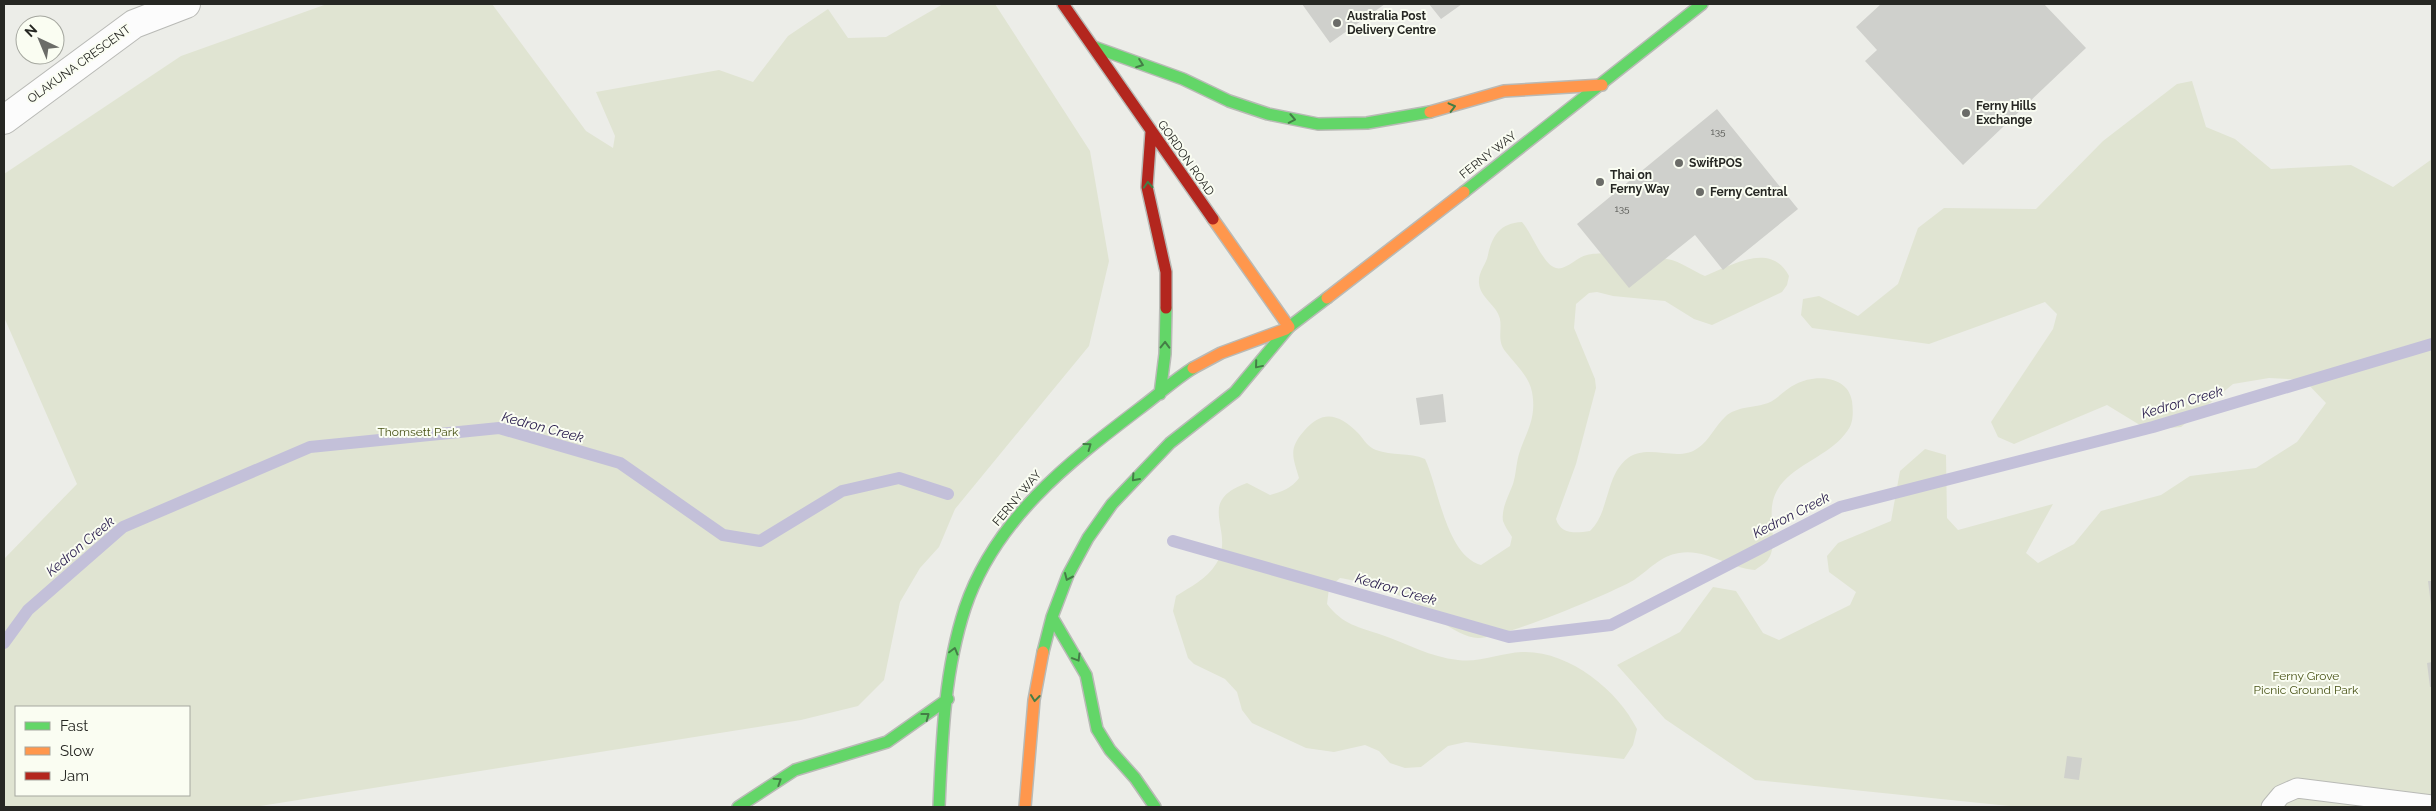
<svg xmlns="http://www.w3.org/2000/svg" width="2436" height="811" viewBox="0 0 2436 811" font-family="Raleway,sans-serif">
<rect width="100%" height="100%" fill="#ecede8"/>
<path fill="#e0e4d2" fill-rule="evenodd" d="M327,4H492L586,131L613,148L615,136L596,92L719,70L753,82L788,36L828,9L848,38L886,37L943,4H995L1090,151L1109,261L1089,346L955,509L939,547L920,568L900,602L884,680L858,706L801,720L254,807H4V559L77,484L4,317V174L181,56ZM189,707V795H16V707Z
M2192,81L2206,127L2235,139L2271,169L2351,165L2393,187L2432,159V807H2019L1755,780L1665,719L1617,665L1680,632L1713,587L1736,591L1763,633L1779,640L1850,605L1856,592L1829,572L1827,556L1838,543L1891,521L1900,471L1925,449L1946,455L1947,518L1958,530L2053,504L2026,553L2038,563L2074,544L2101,511L2161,495L2190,476L2256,468L2297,442L2326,403L2304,380L2269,378L2233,384L2181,427L2148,430L2107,405L2014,444L1998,437L1991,422L2053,329L2057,314L2045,302L1929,344L1812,328L1801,315L1803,299L1819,296L1858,316L1898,284L1918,228L1944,208L2036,209L2103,141L2177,84Z
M1522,222C1532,233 1543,265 1556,268C1565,271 1577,257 1587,255C1602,251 1651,255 1667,259C1680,261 1693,271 1705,276C1732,265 1771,241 1789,276L1787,285L1782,292L1712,325L1694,319L1665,301L1613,296L1597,292L1589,293L1576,304L1574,328L1595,379L1596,388L1576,464L1556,519C1561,535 1576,533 1590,531C1610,512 1605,475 1628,458C1649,443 1678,463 1698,448C1709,441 1715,426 1725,417C1736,406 1755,408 1768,403C1779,398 1785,389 1796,384C1814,374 1848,375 1852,401C1853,410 1854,422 1848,430C1832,454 1802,461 1783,482C1759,509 1783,540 1767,561C1764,564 1759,567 1755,570C1729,568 1705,548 1679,553C1660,556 1649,570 1634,580C1612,593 1501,639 1478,638C1455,637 1426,608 1405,598C1390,591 1357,580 1340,578L1329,588L1327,604C1343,625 1359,627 1382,635C1408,644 1430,657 1458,660C1479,663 1501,653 1522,652C1568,650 1618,690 1637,729L1633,745L1624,759L1466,742L1448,746L1421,767L1405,768L1390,763L1379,751L1365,745L1334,752L1306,748L1252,723L1242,710L1237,692L1225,679L1194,664L1188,658L1173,611L1176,596C1190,587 1207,579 1216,564C1237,531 1193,502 1247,483L1270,495C1281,492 1292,488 1299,478C1293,457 1288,449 1304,431C1323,409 1339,414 1359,434C1364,440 1368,447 1376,450C1392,456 1409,452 1425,459C1439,489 1446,555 1481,565L1510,546L1512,537C1509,532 1505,527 1503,521C1501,509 1509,495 1513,484C1516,475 1516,464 1519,454C1526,432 1537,419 1532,392C1529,376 1515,364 1505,351C1497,340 1502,331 1500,319C1497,305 1480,298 1479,283C1478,272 1486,265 1488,255C1492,236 1500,223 1522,222Z"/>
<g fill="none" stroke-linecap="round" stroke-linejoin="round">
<path stroke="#c3c0d9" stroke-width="12" d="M1173,541L1509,637L1611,625L1840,507L2153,427L2432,344
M4,643L28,610L123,527L310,447L499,428L620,463L723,535L760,541L842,491L899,478L948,494"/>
</g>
<path fill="#cfd0cc" d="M1302,4H1385L1330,43Z
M1429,4H1462L1441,19Z
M1881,4H2044L2086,48L1963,165L1865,61L1877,50L1856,27Z
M1717,109L1798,209L1723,270L1695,235L1629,288L1577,224Z
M1443,394L1446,422L1420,425L1416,398Z
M2428,581H2432V605H2431Z
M2432,662V687H2430L2427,663Z
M2067,756L2082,758L2079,780L2064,778Z"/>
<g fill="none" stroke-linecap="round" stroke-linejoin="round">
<defs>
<path id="lane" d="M2271,807L2281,795L2297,788L2432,805"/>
<path id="street" d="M4,120L134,24L186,4"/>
<path id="fast" d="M1094,47L1183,79L1229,101L1268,114L1318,124L1367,123L1430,112
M1464,192L1702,4
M1160,394L1165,354L1166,308
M1052,617L1086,675L1097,729L1110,750L1135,778L1155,807
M1043,652L1052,617L1068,575L1088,538L1112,504L1170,443L1235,392L1289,327L1327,298
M738,807L795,770L887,742L948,699
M939,807C942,740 944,672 965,608C995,519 1068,463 1139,409C1158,395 1174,380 1193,368"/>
<path id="slow" d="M1430,112L1504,91L1602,85
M1213,219L1289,327
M1327,298L1464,192
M1193,368L1221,353L1286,329
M1025,807L1034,700L1043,652"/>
<path id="jam" d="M1063,4L1213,219
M1151,132L1147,187L1166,272V308"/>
</defs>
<use href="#lane" stroke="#b9bab6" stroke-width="21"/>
<use href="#street" stroke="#b9bab6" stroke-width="30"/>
<use href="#fast" stroke="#b9bab6" stroke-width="14"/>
<use href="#slow" stroke="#b9bab6" stroke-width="14"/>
<use href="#jam" stroke="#b9bab6" stroke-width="14"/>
<use href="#lane" stroke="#fcfcfc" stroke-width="19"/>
<use href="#street" stroke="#fcfcfc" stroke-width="28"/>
<use href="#fast" stroke="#63d668" stroke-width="11"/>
<use href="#slow" stroke="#ff974d" stroke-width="11"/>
<use href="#jam" stroke="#b3261e" stroke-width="11"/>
</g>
<defs><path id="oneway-chevron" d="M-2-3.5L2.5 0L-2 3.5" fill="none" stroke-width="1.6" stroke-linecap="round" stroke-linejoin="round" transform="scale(1.25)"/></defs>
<g stroke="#447e46">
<use href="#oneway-chevron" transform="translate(1140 64) rotate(20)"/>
<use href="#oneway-chevron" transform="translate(1452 107) rotate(-14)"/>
<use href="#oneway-chevron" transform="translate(1292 119) rotate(11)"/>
<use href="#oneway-chevron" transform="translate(1148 185) rotate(-93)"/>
<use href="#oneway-chevron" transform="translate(1165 345) rotate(-89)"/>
<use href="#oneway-chevron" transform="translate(1258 365) rotate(130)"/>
<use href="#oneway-chevron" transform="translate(1088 446) rotate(-36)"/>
<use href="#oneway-chevron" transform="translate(1135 478) rotate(132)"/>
<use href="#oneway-chevron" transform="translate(1068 577) rotate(114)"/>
<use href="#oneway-chevron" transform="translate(954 651) rotate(-75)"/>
<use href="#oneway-chevron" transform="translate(1077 658) rotate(59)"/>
<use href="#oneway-chevron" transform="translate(1035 698) rotate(97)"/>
<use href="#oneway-chevron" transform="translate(926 716) rotate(-37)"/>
<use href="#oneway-chevron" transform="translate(778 781) rotate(-33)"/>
</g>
<g fill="#6b6c68" stroke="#fafdf2" stroke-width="2">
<circle cx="1337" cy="23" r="5"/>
<circle cx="1966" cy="113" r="5"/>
<circle cx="1679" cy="163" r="5"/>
<circle cx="1600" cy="182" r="5"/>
<circle cx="1700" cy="192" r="5"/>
</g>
<g text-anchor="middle" stroke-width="4" stroke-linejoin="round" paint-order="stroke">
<g font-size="10" fill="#50514d">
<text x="1718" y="135">135</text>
<text x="1622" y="212">135</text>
</g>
<g font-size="12" font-weight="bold" fill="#262723" stroke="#fafdf2" text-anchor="start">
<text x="1347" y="20">Australia Post<tspan x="1347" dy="14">Delivery Centre</tspan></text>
<text x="1976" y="110">Ferny Hills<tspan x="1976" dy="14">Exchange</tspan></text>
<text x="1689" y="167">SwiftPOS</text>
<text x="1610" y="179">Thai on<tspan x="1610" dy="14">Ferny Way</tspan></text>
<text x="1710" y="196">Ferny Central</text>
</g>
<g font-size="12" fill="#262723" stroke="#fafdf2">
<text transform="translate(79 64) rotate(-36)" y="4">OLAKUNA CRESCENT</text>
<text transform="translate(1488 155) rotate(-38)" y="4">FERNY WAY</text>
<text transform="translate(1186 158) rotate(55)" y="4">GORDON ROAD</text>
<text transform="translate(1017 498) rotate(-50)" y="4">FERNY WAY</text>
</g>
<g font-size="12" fill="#485216" stroke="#fafdf2">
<text x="418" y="436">Thomsett Park</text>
<text x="2306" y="680">Ferny Grove<tspan x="2306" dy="14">Picnic Ground Park</tspan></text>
</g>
<g font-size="14" font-style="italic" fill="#2d2150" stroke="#fafdf2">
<text transform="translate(2182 402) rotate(-16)" y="5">Kedron Creek</text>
<text transform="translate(543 427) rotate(15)" y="5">Kedron Creek</text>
<text transform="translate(1791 515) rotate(-27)" y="5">Kedron Creek</text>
<text transform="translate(80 546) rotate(-40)" y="5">Kedron Creek</text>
<text transform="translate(1396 589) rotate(16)" y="5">Kedron Creek</text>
</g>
</g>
<rect width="2436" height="811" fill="none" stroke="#262723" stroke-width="10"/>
<rect x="15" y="706" width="175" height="90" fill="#fafdf2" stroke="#a5a79f"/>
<rect x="25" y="722" width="25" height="8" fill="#63d668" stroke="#a5a79f"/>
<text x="60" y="731" font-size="15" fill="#262723">Fast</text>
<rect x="25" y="747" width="25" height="8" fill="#ff974d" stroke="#a5a79f"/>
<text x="60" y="756" font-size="15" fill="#262723">Slow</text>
<rect x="25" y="772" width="25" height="8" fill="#b3261e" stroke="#a5a79f"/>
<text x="60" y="781" font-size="15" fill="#262723">Jam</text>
<g transform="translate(40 40) rotate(316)"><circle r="24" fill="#fafdf2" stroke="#a5a79f"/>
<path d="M0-4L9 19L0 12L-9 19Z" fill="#6b6c68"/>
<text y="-8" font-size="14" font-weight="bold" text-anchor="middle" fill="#262723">N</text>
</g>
</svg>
